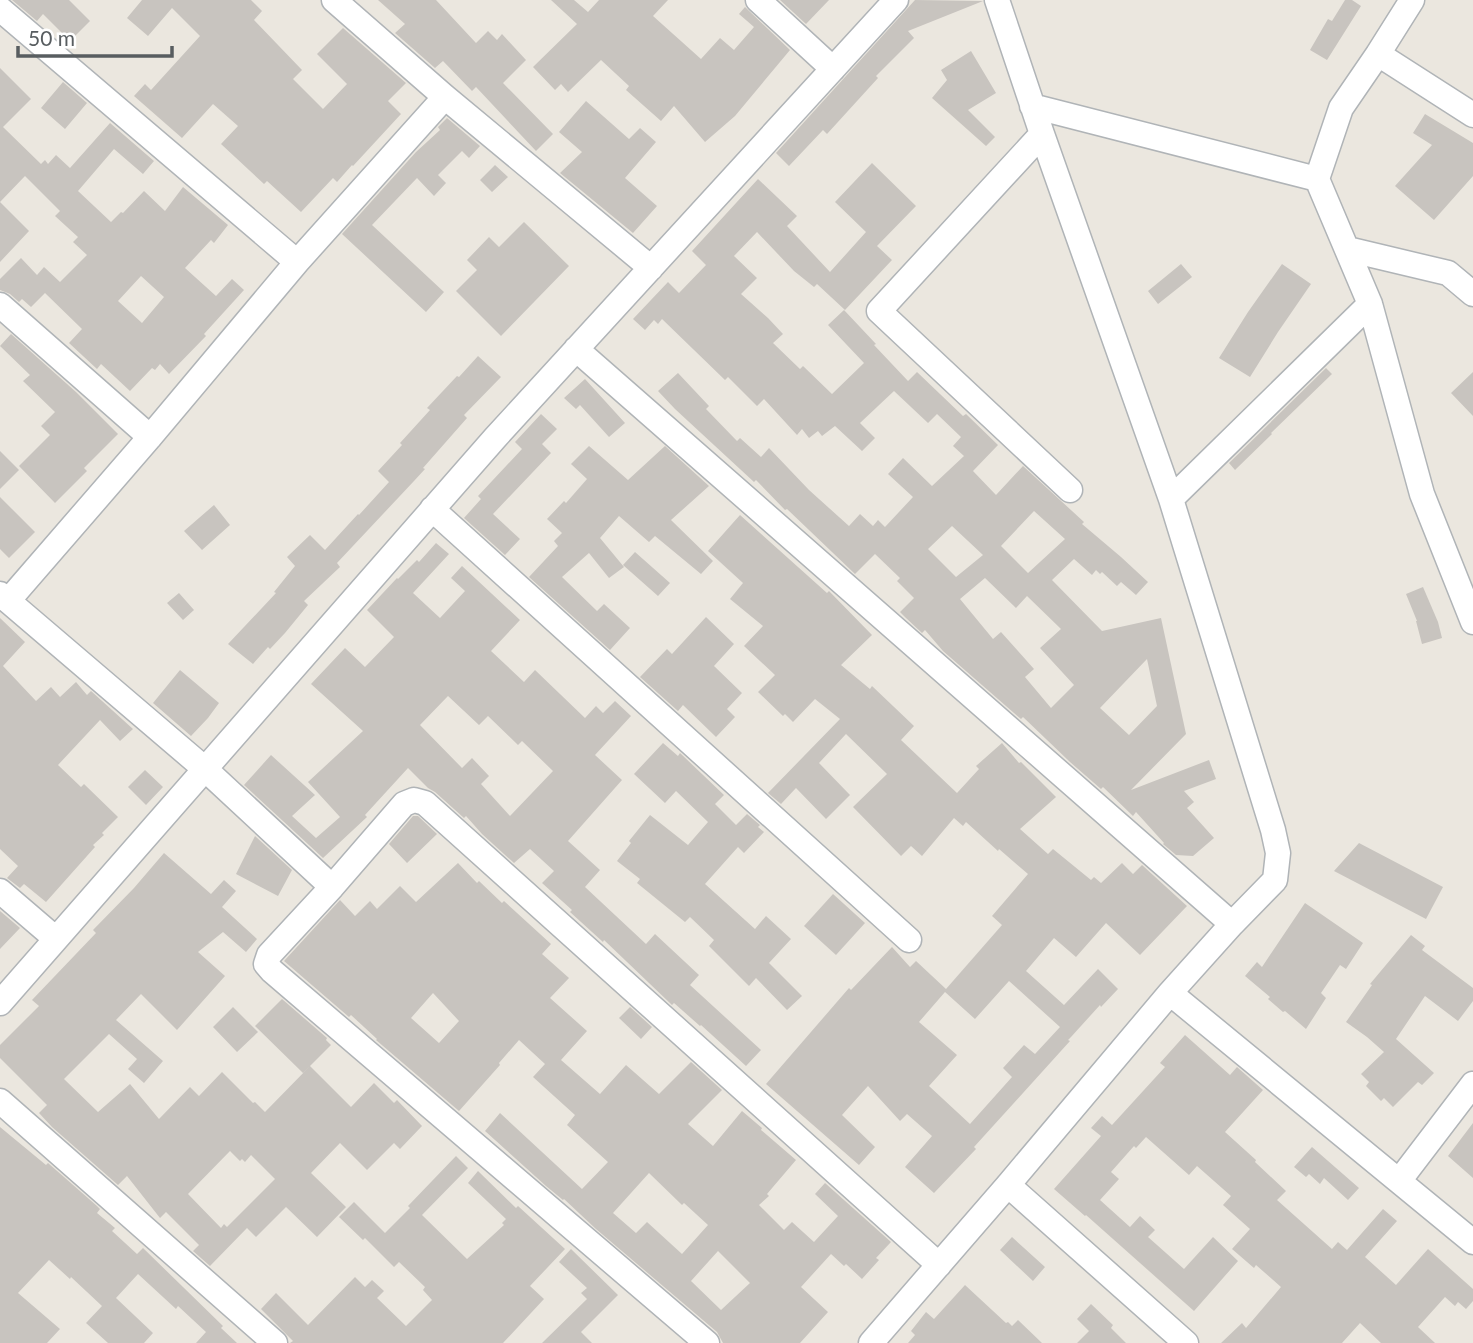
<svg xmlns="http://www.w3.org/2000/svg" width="1473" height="1343" viewBox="0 0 1473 1343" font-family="Lato,sans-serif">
<rect width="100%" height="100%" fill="#ebe7df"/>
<path fill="#c8c4bf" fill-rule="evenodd" d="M12,0H69L90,21L70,41L43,14L37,21Z
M142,0H251L262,11L254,20L302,70L293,79L323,109L347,84L317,54L343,28L406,83L388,101L401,114L353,166L352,165L337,182L333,178L301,212L267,181L264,184L221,144L238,126L213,104L182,138L134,96L145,84L151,90L200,36L172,8L148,36L127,18Z
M378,0H436L476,43L488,31L497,40L502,34L526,60L503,83L553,134L536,151L476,87L472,91L443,61L435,68L395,33L405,24Z
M551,0H574L588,12L599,0H668L653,16L701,59L720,38L734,50L754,27L739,14L745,7L790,50L735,116L705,142L674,106L661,121L626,90L629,86L601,60L568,92L561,84L555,90L533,67L577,24Z
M780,0H829L806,24Z
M915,0L983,1L908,31L914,38L876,76L878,78L827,134L823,130L789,166L776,153Z
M1345,0H1352L1361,6L1327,60L1310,50L1328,19L1332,21Z
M971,51L996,93L968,110L995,137L986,146L932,98L947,80L941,70Z
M0,68L31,99L3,127L41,164L45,160L48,164L56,155L70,168L110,123L154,161L143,174L114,149L78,191L111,222L121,212L123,213L144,191L165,211L183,187L228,225L214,243L211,240L185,268L216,296L232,279L244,290L204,334L206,336L169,374L160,364L155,370L152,368L130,391L101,364L97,369L69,343L82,329L45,293L31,307L22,299L19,302L10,294L0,290V279L21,258L37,275L44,267L60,282L87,255L73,242L78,237L55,216L60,211L25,176L0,202L29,231L0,262ZM141,276L164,297L142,323L118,301Z
M63,82L87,103L65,129L41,108Z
M586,101L629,139L640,128L656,142L625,178L657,206L633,233L560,173L582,152L559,132Z
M1425,114L1473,143V176L1434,220L1395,186L1432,145L1413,133Z
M447,118L480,146L469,158L462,151L438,175L446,183L434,196L417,178L372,225L444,292L426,312L342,234L416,152L440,130L438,127Z
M872,163L916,206L877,246L892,260L845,310L817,284L814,287L794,271L757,232L734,256L757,278L741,294L768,318L783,334L773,343L800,369L803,366L832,394L864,363L828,325L844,310L876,344L874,345L908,381L917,372L963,416L966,414L998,445L973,471L996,495L1023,466L1084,522L1082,524L1121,557L1148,582L1136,595L1121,582L1117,586L1102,572L1100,574L1096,570L1092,575L1074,559L1052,580L1102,631L1161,618L1186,734L1131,790L1209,760L1216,779L1184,791L1194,802L1187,808L1214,838L1193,856L1176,855L1163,844L1164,843L1136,812L1133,816L1103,787L1101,789L1070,762L1023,717L1021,719L943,651L925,630L922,633L906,618L900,612L914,598L897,581L900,578L875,554L855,574L787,509L785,510L756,480L754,482L675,409L658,391L678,373L709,406L706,409L737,441L740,438L761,457L769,448L809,490L849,526L860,514L873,526L878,520L885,527L913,497L888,474L903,458L932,486L964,456L953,446L961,437L937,414L928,423L894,391L860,423L875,438L862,451L835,426L822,436L818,431L809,438L802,429L797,435L764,399L757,406L728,377L725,380L662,319L658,324L654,320L645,330L633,319L668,282L679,293L706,265L692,251L758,179L797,216L787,226L830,272L866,232L835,202ZM1034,511L1065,539L1028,573L1001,546ZM952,526L983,555L956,577L928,549ZM985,578L1016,608L1027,596L1061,629L1040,648L1074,685L1051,708L1025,677L1034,669L1001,632L993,639L960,599ZM1147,659L1157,706L1129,735L1100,708Z
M495,165L508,177L492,192L480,180Z
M524,222L569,266L501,336L456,291L477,270L467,260L489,237L499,247Z
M1181,264L1192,277L1158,304L1148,291Z
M1282,264L1311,284L1278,332L1250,377L1219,358L1248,312Z
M11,334L76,392L118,434L84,468L87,471L55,503L19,466L50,435L41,426L55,412L23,381L30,375L0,346Z
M478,356L501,377L464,415L467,418L423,468L425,469L414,481L337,563L340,567L304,601L308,605L285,633L270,649L268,647L253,664L228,644L276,593L274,592L295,566L287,557L310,535L325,550L358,514L359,515L389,482L378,471L402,445L400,443L430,410L427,408L457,376L459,377Z
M1326,368L1332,374L1271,433L1272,434L1235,470L1229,463Z
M1473,372V416L1451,393Z
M585,379L625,423L609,437L580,405L576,409L564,398Z
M541,414L557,429L542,444L551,453L493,514L520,539L505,555L464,518L481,499L478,496L522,449L515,442Z
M589,446L628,480L665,446L709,486L671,520L713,561L701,574L655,536L649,542L619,516L600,538L624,567L609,578L589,553L562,577L597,611L604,604L630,628L610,650L529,577L558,546L554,541L562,533L547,519L564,501L566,503L587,479L571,464Z
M0,451L19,470L0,489Z
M0,497L35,532L9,558L0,549Z
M214,505L230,525L202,550L184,531Z
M740,515L827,593L829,591L872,635L841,665L870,689L872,686L914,726L901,740L957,793L979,769L976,766L1002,743L1019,763L1021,762L1056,797L1020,829L1048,854L1053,849L1091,880L1094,877L1101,883L1122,863L1133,874L1142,865L1187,906L1140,955L1106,923L1076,957L1054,938L1026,971L1064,1005L1098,969L1118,989L1101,1007L1100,1005L1071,1037L1068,1040L1070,1041L974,1147L976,1149L934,1193L905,1167L932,1136L907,1114L900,1121L868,1086L842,1115L875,1147L859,1165L766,1084L849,988L851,990L892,947L910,967L916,961L946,989L1002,925L992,916L1028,874L999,849L998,851L966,822L963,826L954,818L922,856L911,846L901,856L853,807L887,774L846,734L819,763L850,795L826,819L796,788L781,804L768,793L840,719L815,699L793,722L785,714L783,716L758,692L775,675L744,646L763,626L730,599L743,583L708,551ZM1009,981L1060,1027L1035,1054L1024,1045L1003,1068L1012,1077L970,1124L929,1086L957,1055L919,1022L945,992L975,1019Z
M436,543L449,554L413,593L440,618L465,591L451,578L462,566L520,620L491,651L524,682L535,670L585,718L596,706L603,713L615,701L631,716L595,755L622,780L568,841L600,870L585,887L646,944L655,934L699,975L690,985L761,1050L746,1066L701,1025L700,1026L674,1003L672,1005L604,940L603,942L570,912L572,910L542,883L554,871L530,849L514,863L482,834L466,816L464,818L435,792L428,788L408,768L365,815L367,817L323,858L244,785L271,755L315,795L292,816L316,838L340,817L308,782L363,731L311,684L345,648L365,667L394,637L367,610L397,578L398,579L417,560L419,562ZM448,696L479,725L488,716L518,745L522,741L553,771L510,816L481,784L489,776L472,758L462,768L420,725Z
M635,552L670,583L658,596L623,565Z
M1423,587L1438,622L1442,638L1422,644L1416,621H1417L1406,594Z
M179,593L194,610L183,620L167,603Z
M706,617L734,644L714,666L742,693L727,709L735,717L716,737L683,705L678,711L640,677L667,649L672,654Z
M0,618L25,642L3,666L36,701L51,687L60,697L76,682L87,695L91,691L133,729L120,741L100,720L58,765L81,787L84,784L118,817L102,833L104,835L93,845L95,847L46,902L24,884L20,888L7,878L18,866L0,849Z
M180,670L219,703L208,718L191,736L153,703Z
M663,743L678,756L680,753L724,795L715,804L736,825L747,814L760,825L758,827L764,832L744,853L738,847L705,884L755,929L766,916L791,939L769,963L802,996L787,1010L756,978L749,986L709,946L714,940L690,917L685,922L637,883L640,879L617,861L631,843L629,841L650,815L688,845L708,822L676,791L665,803L634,774Z
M145,770L163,787L146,805L128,787Z
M413,816H418L437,834L407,863L389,844Z
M255,836L292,870L278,896L236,874Z
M1359,843L1443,887L1426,919L1334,871Z
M164,853L211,894L224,880L236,891L222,907L257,939L246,952L223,932L198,952L225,976L177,1030L141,994L116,1020L163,1061L144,1083L128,1069L137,1059L109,1034L64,1079L98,1112L130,1084L159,1119L190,1087L199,1096L222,1072L253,1103L255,1102L265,1112L310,1066L351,1107L374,1083L394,1103L397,1100L422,1126L400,1149L394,1143L367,1170L340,1143L311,1173L346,1207L317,1237L286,1207L256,1237L247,1228L210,1266L193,1251L199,1245L166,1212L160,1218L127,1176L118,1185L52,1127L39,1113L47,1105L0,1058V1045L39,1006L32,1000L96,933L93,930L134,888ZM230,1151L240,1161L242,1159L245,1162L251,1155L275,1179L227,1227L224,1224L221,1228L188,1194Z
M458,863L477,883L479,881L502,903L504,901L551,944L542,954L569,978L550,998L587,1031L561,1060L600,1094L626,1065L659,1094L691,1062L722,1090L688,1124L713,1146L742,1111L762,1128L761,1130L796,1160L767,1194L769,1196L759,1205L784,1230L792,1222L814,1242L838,1216L815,1194L825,1183L891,1242L876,1258L879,1260L862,1279L846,1264L844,1266L831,1254L801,1287L828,1312L800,1343H723L717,1332L596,1229L564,1199L563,1200L546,1186L485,1131L500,1113L582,1189L608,1162L567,1125L575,1115L533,1077L545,1064L519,1040L499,1063L500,1065L459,1111L376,1040L377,1039L351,1015L349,1017L284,961L340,900L355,916L370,901L377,909L400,886L416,902ZM433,993L459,1021L439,1043L411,1018ZM649,1173L682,1205L684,1203L708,1225L682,1254L647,1222L636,1233L613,1213ZM718,1251L750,1283L721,1310L691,1281Z
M833,894L865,923L836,955L804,926Z
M1305,903L1363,943L1346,969L1340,965L1321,993L1326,998L1306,1029L1285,1011L1283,1012L1268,999L1270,997L1245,976L1257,962L1262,967Z
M0,911L20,928L0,949Z
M1411,935L1425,946L1422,950L1473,988V1001L1458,1021L1425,996L1396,1039L1434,1073L1422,1085L1418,1082L1393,1107L1384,1098L1381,1101L1366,1086L1369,1082L1361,1074L1384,1052L1367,1037L1346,1022L1372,985L1370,984Z
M282,999L327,1038L326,1040L331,1045L303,1073L255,1026Z
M233,1007L258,1032L237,1052L213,1027Z
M630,1007L652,1027L641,1039L619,1018Z
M1185,1035L1230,1075L1237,1067L1263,1090L1225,1132L1256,1160L1255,1162L1286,1191L1277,1200L1332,1249L1338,1242L1347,1250L1383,1209L1397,1221L1365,1257L1396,1285L1428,1249L1473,1289V1301L1466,1309L1458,1302L1455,1306L1445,1297L1418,1327L1435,1343H1381L1360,1323L1342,1343H1221L1242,1323L1246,1328L1281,1287L1256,1265L1254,1268L1232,1249L1250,1229L1223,1205L1231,1196L1197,1166L1189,1175L1146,1137L1136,1148L1134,1146L1111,1172L1119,1179L1100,1200L1130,1227L1140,1216L1155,1230L1148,1237L1184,1269L1213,1237L1238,1261L1194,1311L1086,1215L1085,1216L1054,1189L1101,1136L1091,1128L1102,1116L1112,1125L1165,1067L1160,1063Z
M1473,1123V1178L1448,1156Z
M0,1127L46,1165L48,1163L97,1206L100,1209L97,1213L115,1228L112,1231L137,1254L143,1248L223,1326L221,1328L237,1343H196L206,1332L178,1306L176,1309L138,1274L116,1298L153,1333L144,1343H108L86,1323L102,1306L71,1277L70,1279L49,1260L18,1293L60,1329L47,1343H0Z
M1312,1147L1359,1188L1348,1200L1324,1178L1320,1184L1309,1174L1306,1177L1294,1167Z
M456,1156L468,1168L422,1215L467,1259L504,1225L502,1223L506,1219L468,1183L478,1171L516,1208L518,1206L565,1249L530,1286L544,1299L503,1343H290L293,1341L261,1309L276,1293L308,1325L355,1277L365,1287L372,1280L384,1291L377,1298L406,1326L432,1300L423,1290L425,1287L399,1262L394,1267L365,1238L363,1240L339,1217L354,1202L385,1233L410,1208L408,1206Z
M1012,1237L1045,1267L1033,1281L1000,1250Z
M571,1249L618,1295L581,1332L592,1343H542L587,1299L581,1293L587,1288L559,1262Z
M965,1285L1006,1323L1008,1322L1012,1326L1018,1320L1042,1343H908L915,1335L911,1331L926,1312L934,1319Z
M1091,1304L1113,1325L1111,1328L1126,1343H1077L1089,1331L1077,1319Z"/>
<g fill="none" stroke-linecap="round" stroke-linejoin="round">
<defs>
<path id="minor" d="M334,0L445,97L651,268
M758,0L833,69
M1412,0L1378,54L1341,108L1317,179L1370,304L1422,494L1473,622
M0,9L297,262
M1378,54L1473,115
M1032,106L1317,179
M1042,134L879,311L1070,490
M1347,249L1448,273L1473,294
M0,305L150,437
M576,349L1232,924
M1171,499L1370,304
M432,509L909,940
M0,594L205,769L332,887
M8,601L150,437L297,262L445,97
M0,891L56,939
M1170,993L1473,1242
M0,1003L495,438L896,0
M0,1101L275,1343
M1399,1181L1473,1084
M1008,1185L1186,1343
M707,1343L272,971L266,964L269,955L332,887L404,804L414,800L425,803L939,1265
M871,1343L1008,1185L1170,993L1232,924L1275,880L1278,853L1273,830L1171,499L1042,134L997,0"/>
</defs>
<use href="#minor" stroke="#b0b4b7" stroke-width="27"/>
<use href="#minor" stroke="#fff" stroke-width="24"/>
</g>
<path d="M18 46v10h154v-10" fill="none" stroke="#585d60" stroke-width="3.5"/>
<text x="28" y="46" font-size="21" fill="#585d60" stroke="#ffffff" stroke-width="5" paint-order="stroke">50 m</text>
</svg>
